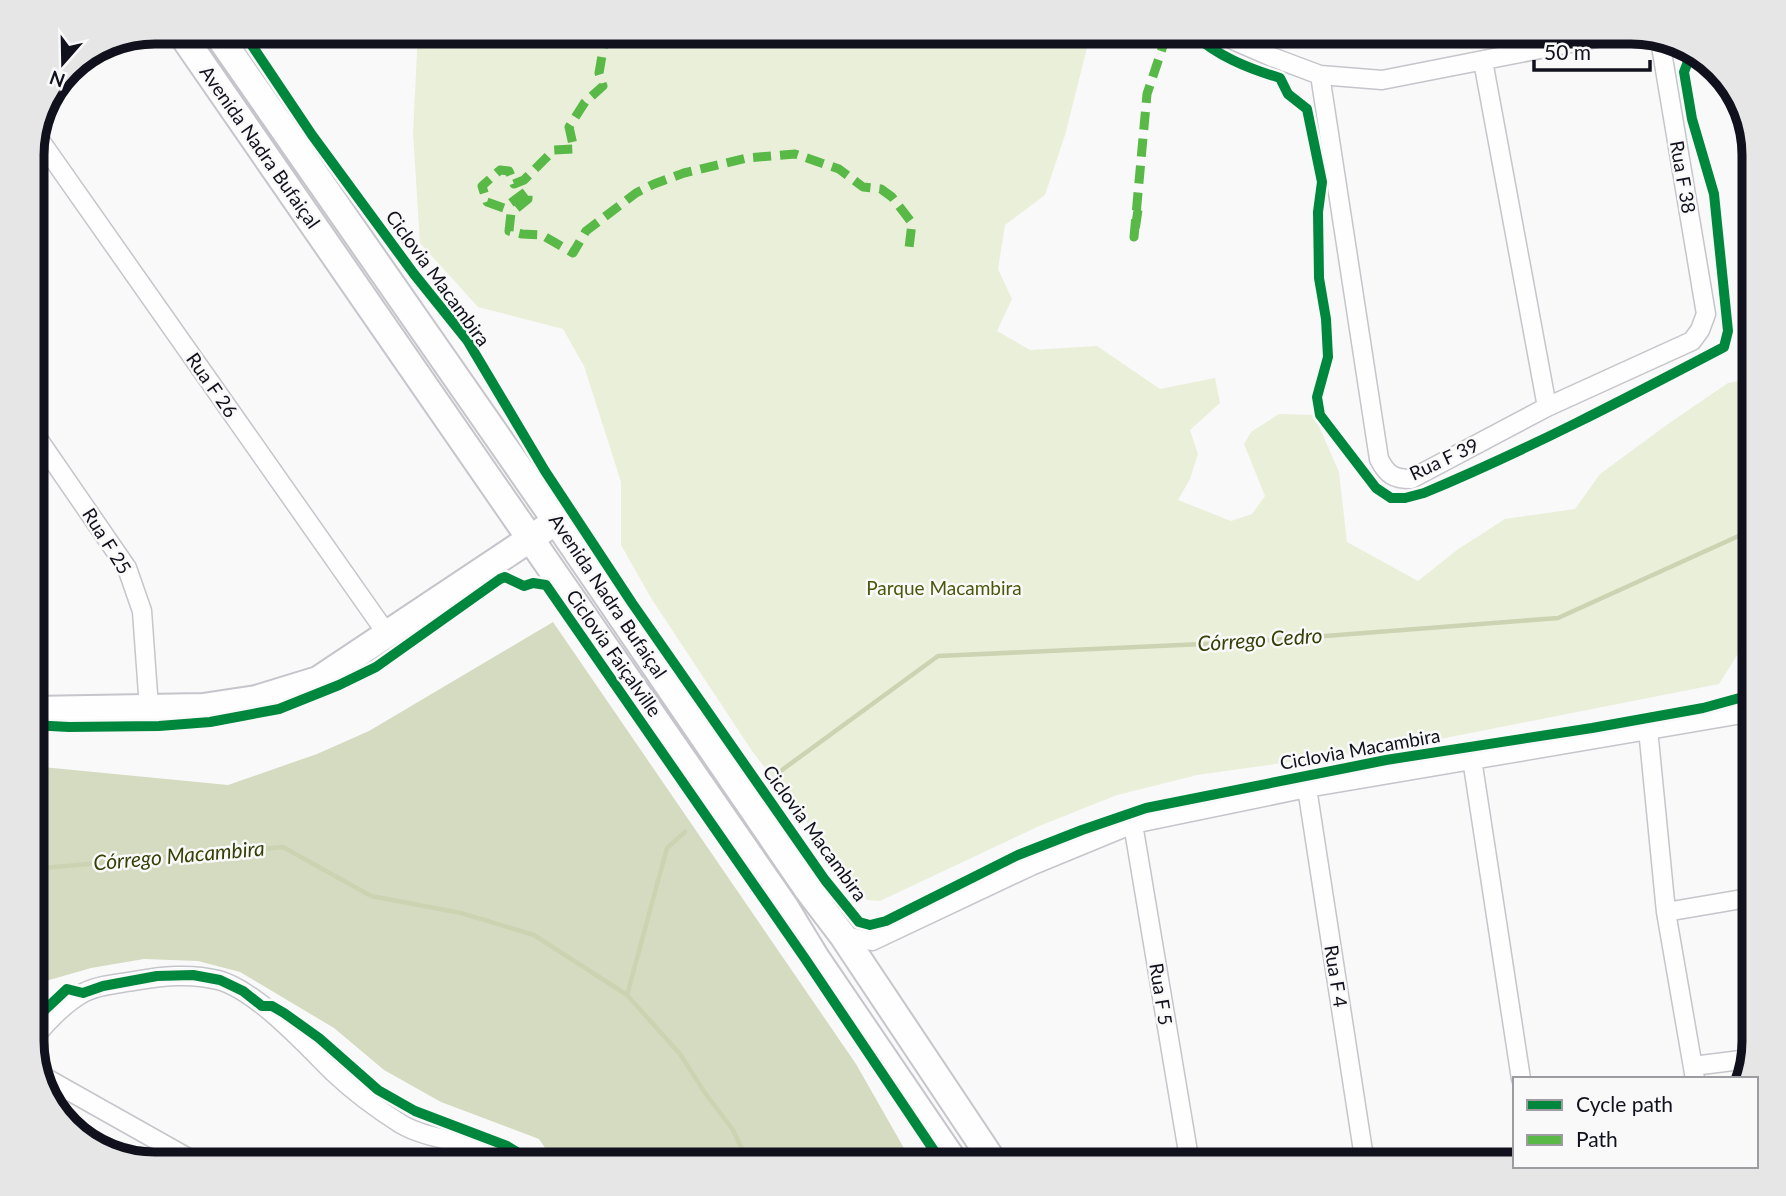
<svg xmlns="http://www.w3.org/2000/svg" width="1786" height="1196" viewBox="0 0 1786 1196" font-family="Lato,sans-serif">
<rect width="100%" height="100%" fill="#f9f9f9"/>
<path fill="#eaefda" d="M418,32H1091L1065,135L1045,195L1005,225L998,269L1012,299L997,331L1030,350L1097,346L1160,389L1215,378L1220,403L1190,430L1198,454L1190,479L1178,500L1231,521L1252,514L1265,496L1244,444L1251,432L1279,414L1314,415L1339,472L1347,542L1418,581L1457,550L1505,519L1575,509L1600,474L1668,424L1728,383L1754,378V634L1748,638L1719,684L1410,745L1197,775L1117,795L1037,827L880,901L867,900L752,751L651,598L621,545V482L584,366L563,329L478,307L420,243L413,133Z"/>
<path fill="#d4dbc0" d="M553,622L856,1064L913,1164H556L539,1139L441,1102L384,1070L334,1028L240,972L198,961L144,959L91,968L32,985V766L228,785L317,754L369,731Z"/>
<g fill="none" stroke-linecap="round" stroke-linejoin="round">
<path stroke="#cbd3b2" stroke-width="4.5" d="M782,770L938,656L1247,642L1558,618L1754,529
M32,869L283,847L371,896L461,913L534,935L627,995L680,1054L705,1093L733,1130L749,1164
M627,995L667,848L685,832"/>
<defs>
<path id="street" d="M1219,32L1226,37L1272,57L1320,75L1382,80L1627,32
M1320,75L1379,459C1387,475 1394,479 1411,479L1547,407L1483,61
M37,136L387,634
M1547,407L1692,341L1700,330L1706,314L1660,40
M32,430L127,568L142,611L149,708
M1648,729L1666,912L1695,1079
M1472,759L1521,1079
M1307,788L1365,1164
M1133,824L1190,1164
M1666,912L1754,897
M843,936L872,941L1031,866L1133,824L1307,788L1754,712
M32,1040C46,1023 63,1004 83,993C98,985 117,984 134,981C162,976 190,973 218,980C256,990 305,1044 333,1072C353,1091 377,1109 401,1124C433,1143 480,1139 509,1164
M1693,1066L1749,1059
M39,1074L199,1164"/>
<path id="secondary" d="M180,32L785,907L816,958L956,1164
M216,32L556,521L808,890L843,936L995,1164
M32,710L203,707L256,699L318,680L546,528"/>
</defs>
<use href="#street" stroke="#c5c5cb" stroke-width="21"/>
<use href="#secondary" stroke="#c5c5cb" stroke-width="30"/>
<use href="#street" stroke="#fefefe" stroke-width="18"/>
<use href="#secondary" stroke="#fefefe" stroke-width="26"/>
<path stroke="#58b947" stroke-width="9" stroke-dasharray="18 9" stroke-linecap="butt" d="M154,32L158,36L164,32
M597,32L604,44L599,73L603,86L585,102L569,127L574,149L554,150L524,180L514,184L509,171L500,170L482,186L487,202L504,208L528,190V199L511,213L509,231L522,234L542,235L573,253L586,231L636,193L654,184L684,173L747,158L795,154L839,169L863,187L881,189L892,197L912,223L909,248
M1138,210L1134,237L1147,94L1163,46L1151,32"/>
<defs>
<path id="cycleway" d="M243,32L312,135L414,274L467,340L545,471L632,603L825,880L859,922L870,925L886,921L1018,855L1082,830L1146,808L1386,760L1592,728L1703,708L1754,694
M1191,32C1217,56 1247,68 1280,78L1288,94L1307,109L1322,182L1318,212L1319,278L1326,319L1328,357L1317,397L1320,415L1376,488L1391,498H1405L1424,493C1527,450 1625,399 1724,347L1728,331L1714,194L1692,119L1684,72L1689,59L1696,51
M32,725L69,727L159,726L210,722L279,709L339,685L376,667L500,579L505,577L524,586L533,583L546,585L806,960L943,1164
M32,1022L67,989L83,993L103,986L157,976L193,975L220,980L243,991L262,1006H272L284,1013L319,1038L378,1090L415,1111L507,1146L525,1157L531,1164"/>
</defs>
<use href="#cycleway" stroke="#f9f9f9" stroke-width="15"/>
<use href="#cycleway" stroke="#00873e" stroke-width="10"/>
</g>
<g text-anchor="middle" stroke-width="5" stroke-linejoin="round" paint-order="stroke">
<g font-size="19" fill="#11111d" stroke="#f9f9f9">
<text transform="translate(260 147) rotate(55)" y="7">Avenida Nadra Bufaiçal</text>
<text transform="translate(1683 177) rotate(80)" y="7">Rua F 38</text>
<text transform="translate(438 278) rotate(54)" y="7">Ciclovia Macambira</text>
<text transform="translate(212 385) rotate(55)" y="7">Rua F 26</text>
<text transform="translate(1444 459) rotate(-25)" y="7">Rua F 39</text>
<text transform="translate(107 541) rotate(58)" y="7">Rua F 25</text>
<text transform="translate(608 596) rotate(56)" y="7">Avenida Nadra Bufaiçal</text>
<text transform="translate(614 653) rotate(55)" y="7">Ciclovia Faiçalville</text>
<text transform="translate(1360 749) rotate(-10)" y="7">Ciclovia Macambira</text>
<text transform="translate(815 833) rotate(54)" y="7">Ciclovia Macambira</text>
<text transform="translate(1336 976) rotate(81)" y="7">Rua F 4</text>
<text transform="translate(1161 994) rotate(81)" y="7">Rua F 5</text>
</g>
<g font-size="19" fill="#4b580b" stroke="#f9f9f9">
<text x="944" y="595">Parque Macambira</text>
</g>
<g font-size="21" font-style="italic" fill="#364006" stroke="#f9f9f9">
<text transform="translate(1260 640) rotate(-4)" y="7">Córrego Cedro</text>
<text transform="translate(179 856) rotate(-5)" y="7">Córrego Macambira</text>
</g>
</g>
<path d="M0 0H1786V1196H0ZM155 44H1631A111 111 0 0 1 1742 155V1041A111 111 0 0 1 1631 1152H155A111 111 0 0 1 44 1041V155A111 111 0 0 1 155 44Z" fill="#e6e6e7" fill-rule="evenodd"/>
<path fill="none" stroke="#11111d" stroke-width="9" d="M155 44H1631A111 111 0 0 1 1742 155V1041A111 111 0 0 1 1631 1152H155A111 111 0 0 1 44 1041V155A111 111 0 0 1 155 44Z"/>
<rect x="1513" y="1077" width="245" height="91" fill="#f9f9f9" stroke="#9c9ca1" stroke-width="2"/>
<rect x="1527" y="1100" width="35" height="10" fill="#00873e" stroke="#9c9ca1" stroke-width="2"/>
<text x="1576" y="1112" font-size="21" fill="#11111d">Cycle path</text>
<rect x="1527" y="1135" width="35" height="10" fill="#58b947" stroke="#9c9ca1" stroke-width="2"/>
<text x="1576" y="1147" font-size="21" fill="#11111d">Path</text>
<g transform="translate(63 63) rotate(200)" stroke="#f9f9f9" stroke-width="5" paint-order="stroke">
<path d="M0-5L12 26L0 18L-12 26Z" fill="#11111d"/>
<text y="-10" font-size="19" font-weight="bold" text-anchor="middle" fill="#11111d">N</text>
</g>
<path d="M1534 60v10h116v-10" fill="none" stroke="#11111d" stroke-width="3.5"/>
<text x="1544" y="60" font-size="21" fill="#11111d" stroke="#f9f9f9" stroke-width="5" paint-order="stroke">50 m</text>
</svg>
